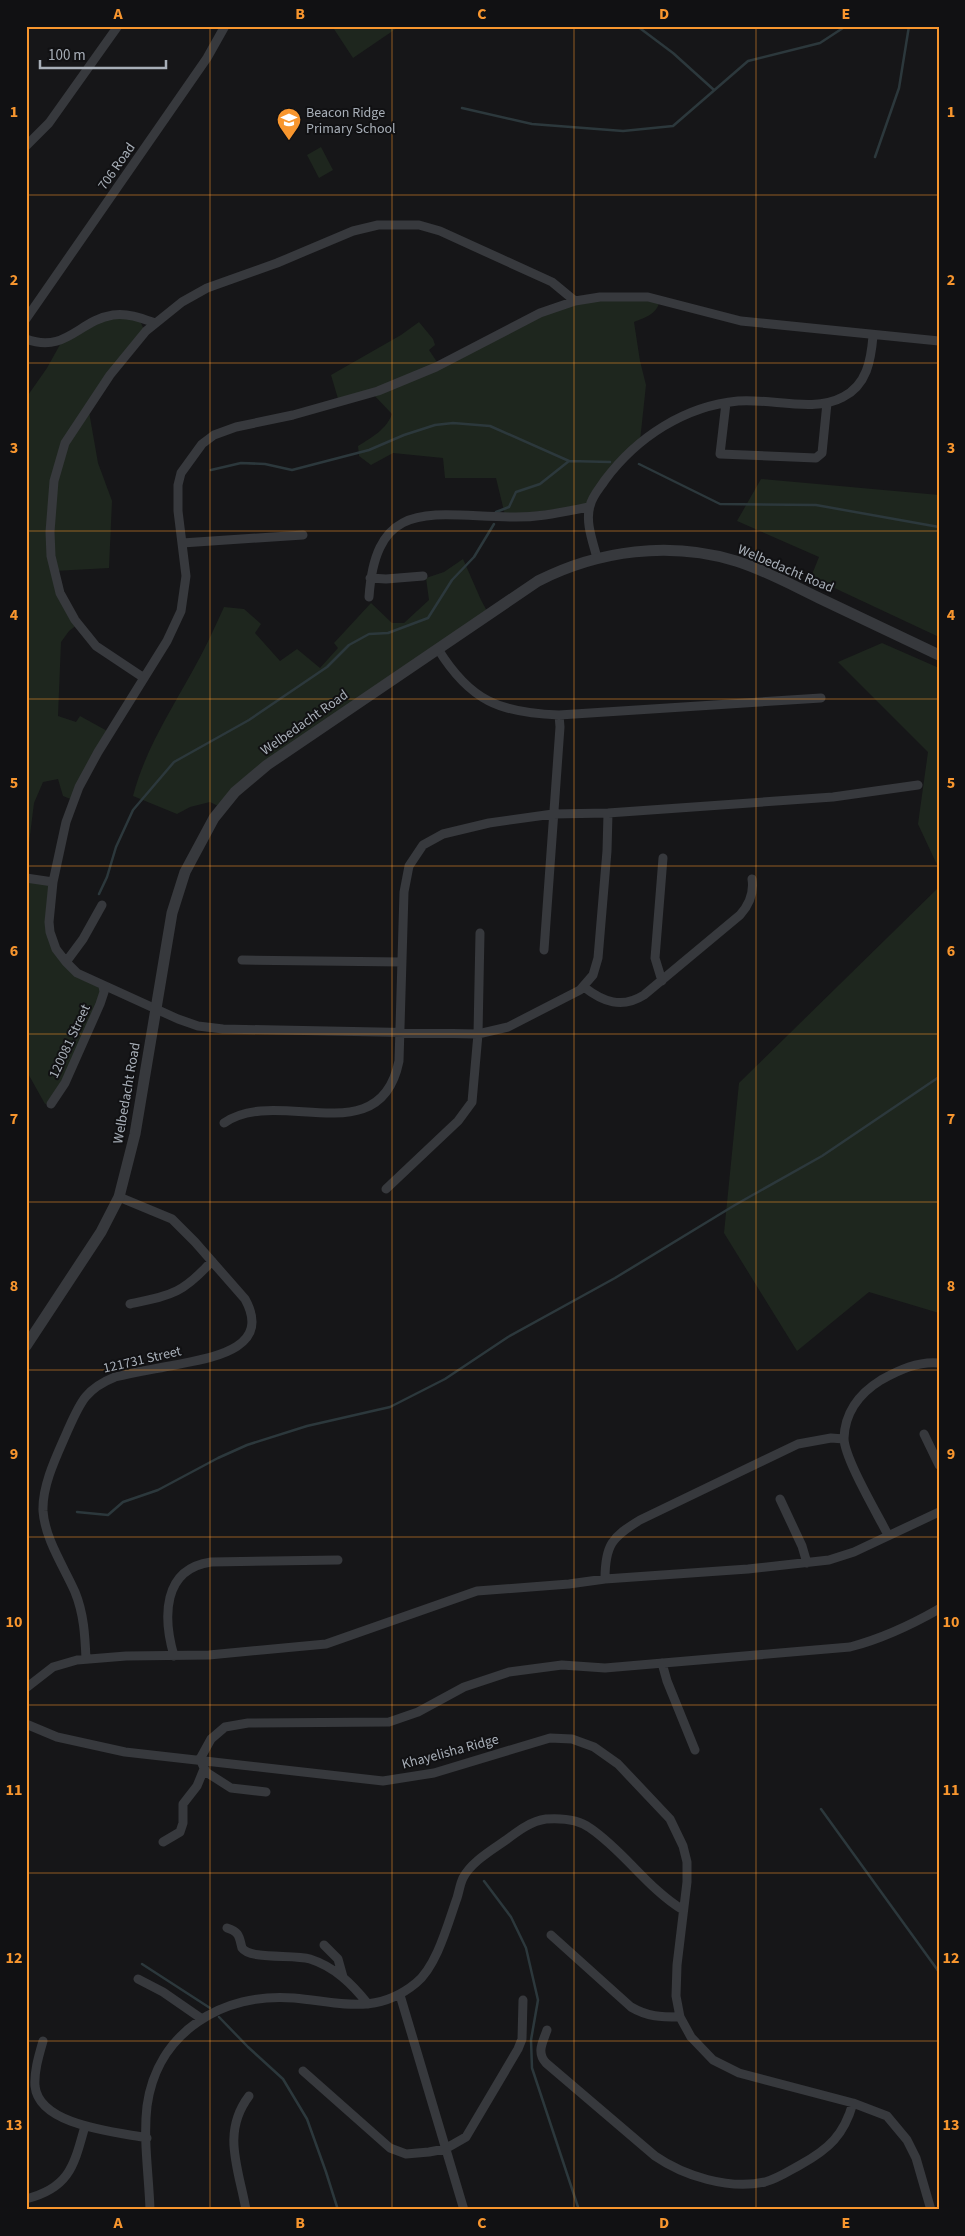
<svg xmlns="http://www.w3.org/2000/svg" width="965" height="2236" viewBox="0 0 965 2236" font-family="'Source Sans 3',sans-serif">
<rect width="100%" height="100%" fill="#161618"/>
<path fill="#1e261e" d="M332,26H400L353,58Z
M321,147L333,170L319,178L307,155Z
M660,299C658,314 646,317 634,322L640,361L646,385L640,441L589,506L505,515L496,478H445L443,458L393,453L371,465L359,456L358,446C371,438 387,429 392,414L372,393L339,402L331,375L401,335L419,322L433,339L435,345L429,350L439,365L576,300Z
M139,318L144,330L88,406L98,463L112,501L109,568L54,571L78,624L69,631L61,642L58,716L76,722L80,716L109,732L73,800L63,796L58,779L43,782L34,803L26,867V398L47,368L62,341L100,319Z
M761,479L939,495V637L811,577L819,557L737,521Z
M463,559L481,600L488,613L295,744L222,808L210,802L190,807L177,814L133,796C145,750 170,712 192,672C204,651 214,629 224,607L244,609L261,624L255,633L280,661L297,649L320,668L338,648L334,643L371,603L392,623H404L429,600L426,578L444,572Z
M882,643L939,668V869L918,824L928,752L838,662Z
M26,877L53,882L48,923L60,957L103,986L104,992L51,1103L45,1104L26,1070Z
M937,889L939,1313L869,1292L797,1351L724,1233L739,1083Z"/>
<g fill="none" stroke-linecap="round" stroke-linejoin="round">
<path stroke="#2c383c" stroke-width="2.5" d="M637,26L673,53L714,90
M462,108L532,124L623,131L673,126L748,61L820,43L846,26
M875,157L899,88L909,26
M639,464L720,504L816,505L939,527
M211,470L241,463L265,464L292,470L369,450L404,435L435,425L453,423L490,426L569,461
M496,512L509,507L516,492L540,484L569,461L610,462
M99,894L107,877L116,847L133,810L174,762L249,720L327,667L349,645L369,634L388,633L428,618L452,580L474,557L494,524
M77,1512L108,1515L123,1502L158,1490L218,1458L247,1445L307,1426L390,1407L445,1379L508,1337L615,1278L735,1205L822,1156L939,1077
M821,1809L939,1972
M484,1881L511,1917L526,1948L538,2000L531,2040L532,2068L579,2210
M142,1964L210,2008
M219,2017L248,2047L283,2079L307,2119L326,2172L338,2210"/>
<path stroke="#37393d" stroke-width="9" d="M26,146L49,123L118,26
M26,319L207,58L225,26
M26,339C66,354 79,320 113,315C128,313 141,318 155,323
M726,403L720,454L816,458L822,453L827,403
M182,543L303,535
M597,558C593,542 585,522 590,506C592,496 600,488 605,480C637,437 685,406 738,401C771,398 814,413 843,397C867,385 871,360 873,336
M370,578L386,579L423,576
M369,597C376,496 432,516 510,517C537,518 563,512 589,507
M438,649C470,701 500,713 559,715L821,698
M144,678L96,646L75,620L60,593L51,556L50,532L54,481L65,443L110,375L146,331L182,302L207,288L277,263L353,231L378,225H419L440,231L552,282L575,301
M608,813L607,851L598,958L593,975L580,990L508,1027L478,1034L223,1029L198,1026L178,1019L77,973L66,962L56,949L50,932L49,922L53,882L66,822L79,787L98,752L167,641L181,611L186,576L178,511V485L181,473L202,444L214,435L236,427L293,415L378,391L436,367L540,313L575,301L600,297H648L741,321L939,341
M26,878L53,882
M544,950L560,727L559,715
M242,960L402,962
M66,962L83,939L102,905
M662,981L655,958L663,858
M584,987C603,1002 622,1009 644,995L740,915C749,905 754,892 752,879
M51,1104L65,1083L100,1004L104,992L103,986
M224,1123C278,1085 380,1155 399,1061L404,892L409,866L423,845L443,834L489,823L553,814L608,813L833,797L918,785
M386,1189L458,1121L472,1102L478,1034L480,933
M130,1304C172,1295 182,1294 212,1261
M924,1434L939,1465
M780,1499L802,1546L807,1563
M888,1535C878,1515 844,1458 844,1438C845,1412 860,1393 881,1380C899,1370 918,1361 939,1363
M605,1579C605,1545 612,1537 640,1520L798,1444L831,1438L844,1439
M174,1656C163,1618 162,1569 211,1562L338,1560
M86,1659C85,1636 84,1614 75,1592C64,1567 45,1539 43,1511C42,1485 57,1455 67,1432C80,1403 85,1389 115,1377C135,1372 155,1369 175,1365C209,1358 273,1350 245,1299L195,1242L172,1219L119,1197
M662,1663L667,1681L695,1750
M26,1688L53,1667L77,1660L126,1656L209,1655L326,1644L477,1591L569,1584L605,1579L748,1569L829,1560L854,1552L939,1512
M26,1724L57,1737L125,1752L383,1781L434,1773L550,1738L572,1739L594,1747L618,1764L670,1819L683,1846L687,1862V1882L677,1965L676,1996L680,2017L691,2037L713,2060L739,2073L853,2103L887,2116L907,2140L916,2158L931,2210
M266,1792L231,1788L206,1772L200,1759L211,1739L225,1727L248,1723L389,1722L418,1712L464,1687L509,1672L562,1665L605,1668L850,1647C881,1639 911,1625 939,1609
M163,1842L180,1832L183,1823V1804L197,1786L204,1769
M227,1928C240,1932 239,1937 242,1948C250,1960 294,1954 310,1959C335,1967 352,1984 368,2004
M551,1935L631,2007C648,2017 661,2017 680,2017
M324,1945L338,1959L343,1977
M138,1979L163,1992L202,2019
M400,1995L464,2210
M547,2030C543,2042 536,2052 546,2063L655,2156C684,2176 729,2190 765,2182C777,2179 789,2171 800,2165C829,2149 844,2135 853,2103
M43,2041C39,2055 34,2071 35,2086C39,2126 117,2132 147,2138
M303,2071L390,2148L406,2154L429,2152L445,2149L466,2137L518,2049L522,2039L523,2000
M26,2199C70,2188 74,2165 85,2126
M150,2210C149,2176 143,2140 147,2106C157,2032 223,1992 294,1998C340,2002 376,2016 416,1983C437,1966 448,1923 457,1898C459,1892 460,1884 463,1878C471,1862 492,1850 506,1840C518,1831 531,1821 546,1819C561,1818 578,1819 590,1828C624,1851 647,1888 683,1910
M246,2210C239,2169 221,2133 249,2096"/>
<path stroke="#37393d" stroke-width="11" d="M26,1346L101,1232L119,1197L135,1134L172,913L185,872L214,818L235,792L267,765L538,581C599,550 670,541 736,561C765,570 792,585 819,598C859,617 899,636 939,655"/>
</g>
<path fill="none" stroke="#f8962e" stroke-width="1" stroke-opacity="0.55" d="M210,26V2210M392,26V2210M574,26V2210M756,26V2210M26,195H939M26,363H939M26,531H939M26,699H939M26,866H939M26,1034H939M26,1202H939M26,1370H939M26,1537H939M26,1705H939M26,1873H939M26,2041H939"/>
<defs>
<symbol id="school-pin" viewBox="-11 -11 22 30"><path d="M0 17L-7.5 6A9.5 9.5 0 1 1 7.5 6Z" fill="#f8962e" stroke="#111113"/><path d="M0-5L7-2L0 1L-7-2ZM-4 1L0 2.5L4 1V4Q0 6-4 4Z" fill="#fff"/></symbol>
</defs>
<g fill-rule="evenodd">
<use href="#school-pin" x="275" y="106" width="28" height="38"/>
</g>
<g text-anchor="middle" stroke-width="4" stroke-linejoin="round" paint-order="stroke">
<g font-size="14" fill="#a8afb8" stroke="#111113" text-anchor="start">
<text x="306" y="117">Beacon Ridge<tspan x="306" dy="16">Primary School</tspan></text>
</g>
<g font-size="14" fill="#a8afb8" stroke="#111113">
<text transform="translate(116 166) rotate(-55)" y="5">706 Road</text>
<text transform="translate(786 568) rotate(23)" y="5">Welbedacht Road</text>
<text transform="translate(304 722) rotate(-35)" y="5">Welbedacht Road</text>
<text transform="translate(69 1041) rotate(-65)" y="5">120081 Street</text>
<text transform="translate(126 1093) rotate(-80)" y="5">Welbedacht Road</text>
<text transform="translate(142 1359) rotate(-13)" y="5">121731 Street</text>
<text transform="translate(450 1751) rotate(-15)" y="5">Khayelisha Ridge</text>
</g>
</g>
<rect width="965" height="2236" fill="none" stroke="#111113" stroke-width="55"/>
<path d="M40 60v8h126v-8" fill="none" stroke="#a8afb8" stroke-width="2.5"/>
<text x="48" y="60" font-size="15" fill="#a8afb8" stroke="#111113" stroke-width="4" paint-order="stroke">100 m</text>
<rect x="28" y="28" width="910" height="2180" fill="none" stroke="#f8962e" stroke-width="2"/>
<g font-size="16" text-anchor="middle" font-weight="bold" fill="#f8962e">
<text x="118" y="19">A</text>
<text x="300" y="19">B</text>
<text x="482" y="19">C</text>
<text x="664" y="19">D</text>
<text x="846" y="19">E</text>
<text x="14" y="117">1</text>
<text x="951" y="117">1</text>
<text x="14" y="285">2</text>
<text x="951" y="285">2</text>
<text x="14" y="453">3</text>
<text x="951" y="453">3</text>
<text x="14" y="620">4</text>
<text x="951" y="620">4</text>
<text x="14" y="788">5</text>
<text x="951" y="788">5</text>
<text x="14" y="956">6</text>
<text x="951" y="956">6</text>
<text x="14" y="1124">7</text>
<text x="951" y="1124">7</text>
<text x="14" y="1291">8</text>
<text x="951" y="1291">8</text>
<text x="14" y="1459">9</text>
<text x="951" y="1459">9</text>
<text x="14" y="1627">10</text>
<text x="951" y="1627">10</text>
<text x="14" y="1795">11</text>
<text x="951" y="1795">11</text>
<text x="14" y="1963">12</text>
<text x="951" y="1963">12</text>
<text x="14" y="2130">13</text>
<text x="951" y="2130">13</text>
<text x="118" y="2228">A</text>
<text x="300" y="2228">B</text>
<text x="482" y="2228">C</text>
<text x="664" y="2228">D</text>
<text x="846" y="2228">E</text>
</g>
</svg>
